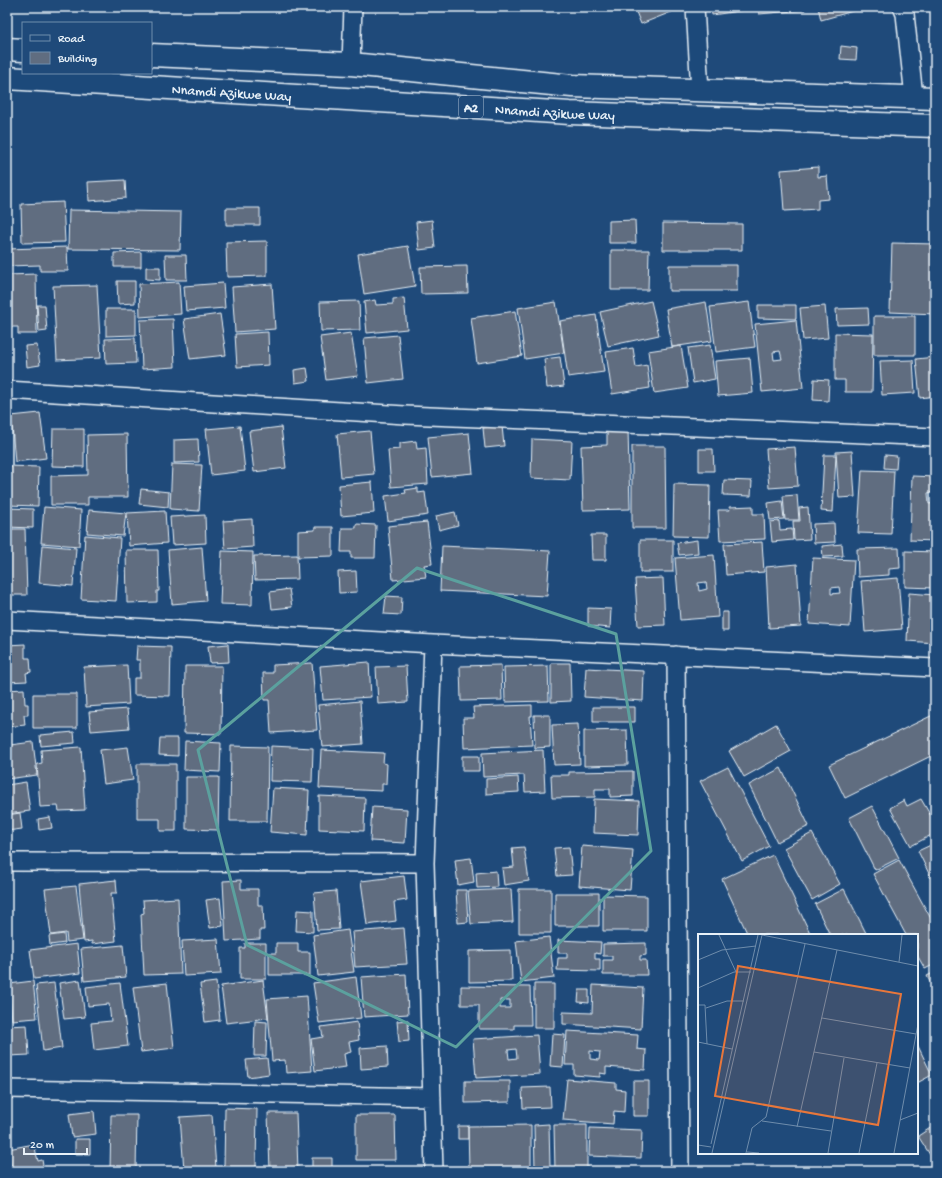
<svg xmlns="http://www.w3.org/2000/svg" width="942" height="1178" viewBox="0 0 942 1178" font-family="'Gochi Hand',sans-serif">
<rect width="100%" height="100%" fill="#1f4a7a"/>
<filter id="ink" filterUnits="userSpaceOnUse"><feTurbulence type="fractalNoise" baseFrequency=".025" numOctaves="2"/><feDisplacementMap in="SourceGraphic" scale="8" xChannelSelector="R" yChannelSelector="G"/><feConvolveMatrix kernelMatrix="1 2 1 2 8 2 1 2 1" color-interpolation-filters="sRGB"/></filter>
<g filter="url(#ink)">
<path fill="#606d80" stroke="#e8f1f8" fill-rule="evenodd" d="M634,7H684L641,24Z
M711,7H752L753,9L712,15Z
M759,7H805V10L759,14Z
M818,7H851L853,11L821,20Z
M841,46L857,48L856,60L840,59Z
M818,167V177L827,176L829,199L818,200V209L784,211L781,170Z
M125,180L126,198L89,201L88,182Z
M63,202L65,242L22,243L21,204Z
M226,208H260V225H226Z
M69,210L181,212L180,250L68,249Z
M432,220L435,248L419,250L416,222Z
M635,220L636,243H609V221Z
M663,223L742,224V250H663Z
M267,241V276L227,277L226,242Z
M892,243L935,244V314L890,312Z
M408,246L415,286L364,294L358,254Z
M67,247L68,271H40V265L7,266V249Z
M611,250H649L648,290H611Z
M141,252V267H114V253Z
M165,255H186L187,280H166Z
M669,265H737V291H669Z
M467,266L468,293L421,294L420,267Z
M146,267H160V280L146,279Z
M36,274L37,334H18V327H7V275Z
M117,281H135V303L118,304Z
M179,282L181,314L140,317L139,284Z
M223,283L225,308L186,311L184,286Z
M272,284L275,329L235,332L232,287Z
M97,285L101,358L57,360L53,286Z
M404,298L407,329L367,333L364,302L375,300L376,305L393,304V299Z
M359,301L360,330L321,331L320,302Z
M651,301L659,335L608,346L600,312Z
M556,302L564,353L525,359L518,308Z
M706,302L712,341L672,347L666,309Z
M749,302L755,347L716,352L710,307Z
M37,305H45L47,331L39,332Z
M758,305H796V319L758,318Z
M825,306L828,338L803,340L800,308Z
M868,308L869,324L837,325L836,309Z
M106,309H136V335L106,336Z
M515,311L522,356L477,363L471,318Z
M220,314L226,355L190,359L184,319Z
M596,315L604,372L568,377L560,321Z
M874,316H915V355H874Z
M173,319L175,367L142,369L140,320Z
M796,320L803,388L762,392L755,324ZM780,351L782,359L774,360L773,352Z
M268,332L269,365L237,367L235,334Z
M351,333L358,376L326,380L320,337Z
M835,333L873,334L872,392H845V380H835Z
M398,335L403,379L368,383L364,338Z
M135,338L136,363L106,364L105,339Z
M37,345L40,365L27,367L25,346Z
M710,345L715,379L693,383L688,348Z
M681,346L688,388L654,393L648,351Z
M633,348L636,367L647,365L650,388L612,394L606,352Z
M560,357L564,386L547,388L544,359Z
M935,357V396L920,398L916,359Z
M750,358L753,393L718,396L715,361Z
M913,360L915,393L882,395L880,361Z
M307,368L309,381L295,383L294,370Z
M814,379L829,380L828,401L813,400Z
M40,413L46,458L15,462L11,416Z
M240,426L245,471L211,475L206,429Z
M502,426L504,446L485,448L483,428Z
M281,427L286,468L254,472L249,431Z
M53,429H84V467L52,466Z
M628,430L630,509L583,510L581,446L607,445V431Z
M370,431L374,474L341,477L337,434Z
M469,433L473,473L432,477L428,437Z
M127,434L128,497H88V505H51V476L88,475L87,435Z
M198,439L199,462L174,463V440Z
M532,439L572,441L570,480L531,478Z
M416,441L417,449L426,448L428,484L391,487L388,450L400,449V443Z
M632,446H665L666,528H632Z
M795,447L798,486L769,488L766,449Z
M699,449H713L714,471H699Z
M852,451L855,497L839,498L836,452Z
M824,455H836L833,512L821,511Z
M885,455L897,456L896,469L884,468Z
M172,464L202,465L199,511L170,509Z
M7,466L39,467L38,506L7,505Z
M862,470L894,471L891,534L858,533Z
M912,476L935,477V541L910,540ZM933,492L935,503L929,504L928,493Z
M724,480L752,481L751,496L723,495Z
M372,482L374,513L341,516L339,485Z
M674,484L710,485L709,537L673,536Z
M418,488V493L425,492L428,515L388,521L385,496L406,493L405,490Z
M141,489L169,492L168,507L139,504Z
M797,495L799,520H785L783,496Z
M782,501L784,519L770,520L768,503Z
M753,506V514H764L765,539L720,541L718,510H730L729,507Z
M44,507L81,510L79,546L41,543Z
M808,507L810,539L794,540L793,521H800L799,508Z
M7,508L33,509V528L7,527Z
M89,510L126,513L123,536L87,533Z
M165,511L167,543L129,546L127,513Z
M455,512L458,525L439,530L436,516Z
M205,515L206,543L172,545L170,517Z
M252,519L253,547L225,549L223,521Z
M779,521L780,530L792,529L793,540L772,542L770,522Z
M427,522L432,564L424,565L426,577L393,580L388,526Z
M834,523L835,542L814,543L813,524Z
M356,524L376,525L375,558H351V552H341L342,528H356Z
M315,527H333V556L298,557V531L315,530Z
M7,529H25L27,595H7Z
M85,535L120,538L116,601L81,599Z
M591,535H606V560H592Z
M640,540H673V572H640Z
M697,540L698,553L679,555L677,543Z
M762,542L764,572L726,575L724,544Z
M842,544L843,556L823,557L822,546Z
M42,545L76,548L73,586L39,583Z
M442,546L550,551L547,596L440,591Z
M202,547L206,601L172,604L168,550Z
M899,548L900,568L889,569V575L858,577L857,549Z
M126,550H158L159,591H157V602L127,603Z
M222,551L253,552L252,605L220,604Z
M905,551L935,552V588L905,587Z
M297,555L298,579L255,580L254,556Z
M714,555L718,617L680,620L675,558ZM706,582L707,589L699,591L698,583Z
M813,558L854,560L850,627L809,624ZM839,587L840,593L831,594V588Z
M797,564L801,626L769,628L766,567Z
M356,571L357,592L339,593L338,572Z
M663,578L665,625L638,626L635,579Z
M898,578L902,629L865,632L861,581Z
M289,589L292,607L272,609L270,592Z
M909,593L935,595V643L907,641Z
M386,596L402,597L401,615L384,614Z
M588,608L611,609L610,628L588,626Z
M722,612H728V631H722Z
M25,644V658H30L31,672L26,673L27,681L7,682V645Z
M228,644L229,662L210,663L208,646Z
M137,646L171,647L170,696L134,695V678H140V660H136Z
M369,662L371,697L323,700L320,666Z
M312,663L317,730L271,733L269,700H264L263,673H273V665Z
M551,663H570L571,701L551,702Z
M127,665L129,704L86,707L84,667Z
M501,665L502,700L461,701L460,666Z
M185,666H222L221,734L184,733Z
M406,666L408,702L378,704L376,667Z
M548,666L549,701L505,702L504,667Z
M586,668L644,671L643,701L584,697Z
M24,689L25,704H28V715H24L25,725L7,727V690Z
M33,694H77V728H33Z
M360,701L363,744L322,747L318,705Z
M532,705V716H530L532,745L464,748L463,718H474L473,707Z
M593,707H635V722H593Z
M127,709L129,728L91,731L89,712Z
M935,714V754L845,798L829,765Z
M534,715H550V747L535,748Z
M578,724L580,764L554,765L552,725Z
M776,724L791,751L744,777L729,751Z
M627,730L628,765L584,766V731Z
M74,732L75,743L41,746L40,735Z
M7,734L10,745L33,742L37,775L7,779Z
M160,738H178V756L159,755Z
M185,741L221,743L220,772L184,770Z
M231,746L268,747L267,821H230Z
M271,746L313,748L312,782L270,781Z
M81,747L85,810L59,811L58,806L40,807L37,764L42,763L41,750Z
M128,747L133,780L104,784L100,750Z
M321,750L384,753L383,763L387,764L386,784H382V791L319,788Z
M543,750L545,791L525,792L524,775L483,777L482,753Z
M462,756H479V771H462Z
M137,764H176V831H160V819H137Z
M728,767L769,846L742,861L700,781Z
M781,768L809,826L777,842L749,785Z
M633,771V796L610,797V789H595V797L552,798L551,775H569V772Z
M186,777H219L218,830L186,829Z
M518,777L519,792L486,794V779Z
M26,782L30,811L7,814V785Z
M273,788L309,790L307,835L270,832Z
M319,796L365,798L364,831L319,829Z
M594,799L639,801L638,835L593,833Z
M921,799L935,823V833L911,846L890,808L904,800L907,806Z
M872,806L899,858L875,870L849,818Z
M372,807L407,809L405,843L370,841Z
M20,813L22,829L7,831V815Z
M50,817L52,828L39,830L38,819Z
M812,833L840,884L812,900L784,848Z
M935,843V886L918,851Z
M582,846L633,850L630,890L579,886Z
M524,847L529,881L504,885L502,868L514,867L512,848Z
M569,847L572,875L557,876L554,848Z
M773,855L811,935H748L722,879Z
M471,858L474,882L458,885L455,860Z
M899,860L935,926V964L925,969L917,955V935H906L873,874Z
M496,871L497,887L477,888L476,873Z
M404,876L407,900L394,902L396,921L367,925L361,881Z
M116,880L117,893H111L116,941L92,944V941L84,942L79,884Z
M241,880V889H258V905H263L264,930H260V939L226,941L223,881Z
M76,886L83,940L67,942L66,933L51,935L45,889Z
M511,889L513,922L471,924L468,891Z
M519,889H551V933H519Z
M844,889L867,935H830L815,904Z
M456,890H466L468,922L458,923Z
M336,891L339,929L317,930L314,893Z
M555,893H599V926H555Z
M603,895L647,896V931H603Z
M178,898L181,974L144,975L141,914L144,913L143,900Z
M220,898L223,926L210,928L206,900Z
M297,910L313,911V932L296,931Z
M404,928L407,964L355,967L352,932Z
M348,930L354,972L318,976L313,935Z
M64,934L65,943L50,945L49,936Z
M549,937L554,978L521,982L516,941Z
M218,939L221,974L184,976L182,941Z
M558,940L601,942L600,954L595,953V959H600V971L557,970L558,958H567V953H558Z
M245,943H266V979H240V948H245Z
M276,943H298V952H310V975H269V953H276Z
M646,943V955L640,956V960H646L647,975H603V960H612V956H603V944Z
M77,944L80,973L34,979L30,950Z
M123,945L126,977L84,981L81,949Z
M511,950L512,981L469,982V951Z
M935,972V992L927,976Z
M406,974L408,1014L364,1017L361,977Z
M356,977L361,1018L319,1023L313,983Z
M80,980L85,1017L64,1019L59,983Z
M263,980L268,1018L226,1023L221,986Z
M33,981L37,1018L12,1020L9,984Z
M216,982L220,1020L205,1022L200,984Z
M54,983L62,1048L43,1051L36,985Z
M120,983L128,1046L94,1050L91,1023L111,1021L109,1004L88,1006L86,987Z
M167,983L174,1048L141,1052L133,987Z
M534,984H554V1028H534Z
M593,985L643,988L641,1029L563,1024V1012L592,1013Z
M461,986L530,987L531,1025H514V1029H479V1005H461ZM500,1000H510V1008H500Z
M579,990H589V1003L578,1002Z
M307,996L312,1071L286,1073L285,1060L272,1061L267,999Z
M408,1020L409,1041L399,1042L397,1021Z
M255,1021L267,1022L266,1056H254Z
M357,1022L359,1040L349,1042L351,1052L344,1054L346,1067L315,1071L311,1039L323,1037L321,1027Z
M27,1025L29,1055L9,1056L7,1026Z
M567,1031L638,1035L637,1049L646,1050L645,1070L606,1067V1074L600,1073V1077L574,1075V1065H565ZM590,1051L600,1052L599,1060L590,1059Z
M552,1034L565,1035L563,1067L550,1066Z
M537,1035L540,1074L476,1078L473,1039ZM516,1049L517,1058L509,1059L508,1050Z
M917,1044L932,1075L917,1083Z
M387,1046L388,1067L361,1069L360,1048Z
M267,1058L269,1074L248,1077L246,1060Z
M567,1079L616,1083V1089L625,1090L624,1112L614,1111L613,1124L563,1120Z
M465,1081H510V1102L465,1103Z
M633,1081H649V1116H633Z
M550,1087L551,1107L523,1108L522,1088Z
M225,1108L257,1109L256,1167H224Z
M94,1111L96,1134L72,1137L69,1114Z
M268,1113H296L298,1171H270Z
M111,1115H137L136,1171H110Z
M212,1115L216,1168L184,1170L180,1117Z
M356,1115H395L396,1160H356Z
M549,1124L550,1168H535L534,1125Z
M531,1125V1168L469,1169L468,1126Z
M554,1125H587V1170H555Z
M935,1125V1161H934L918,1136Z
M458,1126H468V1139H458Z
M590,1128L642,1130L641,1158L589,1156Z
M75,1139H90V1154H75Z
M34,1144L38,1161L42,1160L44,1171H12L8,1149Z
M312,1158H332V1171H312Z"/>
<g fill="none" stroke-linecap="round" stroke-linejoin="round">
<defs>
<path id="street" d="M695,7L700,91
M902,7L905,14L914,97
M351,64L353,7
M7,390L405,415L935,437
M7,620L433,644L935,668
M433,644L425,863L434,1171
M676,655L680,1171
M7,862L425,863
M7,1089L432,1097"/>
<g id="highway">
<path d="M7,49L23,50"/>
<path d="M151,55L351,64L572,86L935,98"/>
<path id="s1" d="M7,78L570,113L935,126"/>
</g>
</defs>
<use href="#street" stroke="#e8f1f8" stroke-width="20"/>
<use href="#highway" stroke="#e8f1f8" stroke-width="25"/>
<use href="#street" stroke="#1f4a7a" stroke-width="17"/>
<use href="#highway" stroke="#1f4a7a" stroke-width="22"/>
</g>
</g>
<path fill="none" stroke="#5ba19e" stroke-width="3" stroke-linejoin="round" d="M417,568L616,634L651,851L456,1047L247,945L198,750Z"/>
<g text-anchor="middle" stroke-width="4" stroke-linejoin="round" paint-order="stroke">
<rect fill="#1f4a7a" stroke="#acbfd2" stroke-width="1" x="459" y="96" width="24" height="22" rx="3"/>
<g font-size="13" font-weight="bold" fill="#e8f1f8">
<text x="471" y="112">A2</text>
</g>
<g font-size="14" fill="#e8f1f8" stroke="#1f4a7a">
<text dy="5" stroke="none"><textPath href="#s1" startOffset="225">Nnamdi Azikwe Way</textPath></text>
<text dy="5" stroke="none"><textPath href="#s1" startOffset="549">Nnamdi Azikwe Way</textPath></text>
</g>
</g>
<g transform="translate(698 934)">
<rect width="220" height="220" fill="#1f4a7a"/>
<path fill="none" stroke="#6f8dac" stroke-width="1" d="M21,1L38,38M64,1L220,32M0,26L24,16L58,12M201,28L204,1M0,54L36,38H53M0,71H7L9,110M8,74L29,67H46M124,84L218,100M0,108L34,115M116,118L212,134M202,186L220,179M64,187L133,197M99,193L139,16M13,210L60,1M0,211L13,213M49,218L61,219M14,219L64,1M48,219L54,194L68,183L107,10M130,219L146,124M161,219L179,129M196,219L220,90"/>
<path fill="#e8773b" fill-opacity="0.15" stroke="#e8773b" stroke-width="2" d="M40,32L203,60L180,191L17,162Z"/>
<rect width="220" height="220" fill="none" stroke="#e8f1f8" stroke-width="2"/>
</g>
<rect width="942" height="1178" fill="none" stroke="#1f4a7a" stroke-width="24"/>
<rect x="12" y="12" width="918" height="1154" fill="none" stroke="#e8f1f8" stroke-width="1.5" filter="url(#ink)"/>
<rect x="22" y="22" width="130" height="52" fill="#1f4a7a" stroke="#6f8dac"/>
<rect x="30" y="35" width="20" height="6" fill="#1f4a7a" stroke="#6f8dac"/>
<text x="58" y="42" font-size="12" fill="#e8f1f8">Road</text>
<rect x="30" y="52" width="20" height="12" fill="#606d80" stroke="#6f8dac"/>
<text x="58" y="62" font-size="12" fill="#e8f1f8">Building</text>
<path d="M24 1148v6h63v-6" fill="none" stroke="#e8f1f8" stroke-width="2"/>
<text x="30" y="1148" font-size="12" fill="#e8f1f8" stroke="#1f4a7a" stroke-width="3" paint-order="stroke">20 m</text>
</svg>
